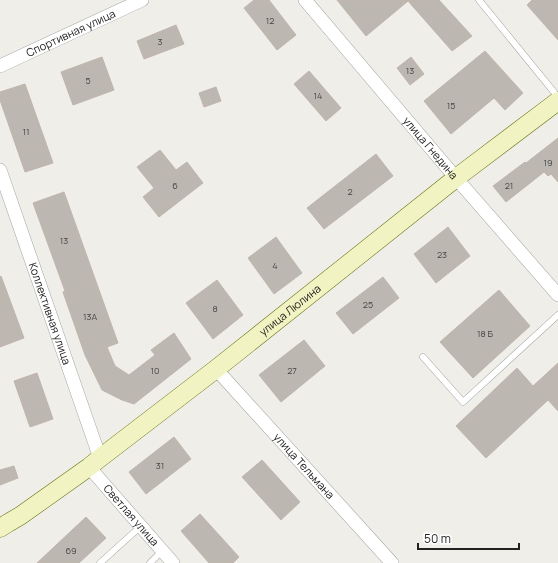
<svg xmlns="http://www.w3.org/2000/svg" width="558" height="563" viewBox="0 0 558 563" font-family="Manrope,sans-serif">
<rect width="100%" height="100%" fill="#f0eee8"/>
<path fill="#bdb7b1" stroke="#c1b5ac" d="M254,0H269L296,35L277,50L244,8Z
M337,0H439L472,36L452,51L408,1L366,36Z
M532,0H558V40L527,5Z
M176,25L184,44L144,59L137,41Z
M485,51L523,93L505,110L494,98L451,134L424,101Z
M102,57L114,90L73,105L61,72Z
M411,57L424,74L410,85L397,68Z
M309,71L341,108L326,121L294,84Z
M25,84L53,163L25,172L0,100V92Z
M216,87L221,101L204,107L199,93Z
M558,138V182L551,174L548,176L544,172L506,202L493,186L525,162L526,163Z
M160,150L176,170L187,162L203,183L159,217L143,197L154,188L137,167Z
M376,154L393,176L324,229L307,208Z
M64,192L118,343L107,347L115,366L129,375L155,355L151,350L174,333L191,359L134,404L122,400L102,390L85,355L63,292L65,291L33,203Z
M448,227L470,256L436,283L414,254Z
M276,237L302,273L274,294L248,258Z
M1,276L24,338L0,347V277Z
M383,277L399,298L353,334L336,313Z
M217,280L243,315L213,339L186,303Z
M499,290L530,326L473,378L440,342Z
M304,340L325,366L281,402L259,375Z
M558,363V411L548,400L486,458L456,426L517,368L533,386Z
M37,373L53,419L30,427L14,381Z
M174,437L191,459L146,494L129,472Z
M262,460L300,502L281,520L242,477Z
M14,466L18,478L0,485V470Z
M200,514L239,557L233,563H209L181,531Z
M86,517L106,538L79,563H37Z"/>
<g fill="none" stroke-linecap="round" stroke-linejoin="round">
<defs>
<path id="service" d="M479,0L558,97
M423,357L463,402L558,315
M100,563L141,526
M150,563L162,551"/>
<g id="minor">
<path id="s1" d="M305,0L456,178L558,295"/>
<path id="s2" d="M0,66L142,0"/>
<path id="s3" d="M0,170L100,458"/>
<path id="s4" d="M216,369L392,563"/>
<path id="s5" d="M89,467L173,563"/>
</g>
<g id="secondary">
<path id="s6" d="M0,528L8,523L20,516L89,467L100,458L216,369L456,178L558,101"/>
</g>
</defs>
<use href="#service" stroke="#a2a2a2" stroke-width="7"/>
<use href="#minor" stroke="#a2a2a2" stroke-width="14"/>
<use href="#secondary" stroke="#647010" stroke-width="19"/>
<use href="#service" stroke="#fff" stroke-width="6"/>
<use href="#minor" stroke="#fff" stroke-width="13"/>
<use href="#secondary" stroke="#f1f4c2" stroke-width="18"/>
</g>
<g text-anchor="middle" stroke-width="4" stroke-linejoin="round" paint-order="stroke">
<g font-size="9" fill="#484645">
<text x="270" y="24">12</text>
<text x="160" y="45">3</text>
<text x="410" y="74">13</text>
<text x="88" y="84">5</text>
<text x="318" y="99">14</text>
<text x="451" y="109">15</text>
<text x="26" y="135">11</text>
<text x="548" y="166">19</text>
<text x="175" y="189">6</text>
<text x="509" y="189">21</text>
<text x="350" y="195">2</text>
<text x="64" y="244">13</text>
<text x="442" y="258">23</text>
<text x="275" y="269">4</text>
<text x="368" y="308">25</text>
<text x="215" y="312">8</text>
<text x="90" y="320">13А</text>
<text x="485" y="337">18 Б</text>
<text x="155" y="374">10</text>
<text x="292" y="374">27</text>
<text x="160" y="469">31</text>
<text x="71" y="554">69</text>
</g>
<g font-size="11" fill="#212121" stroke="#fff">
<text dy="4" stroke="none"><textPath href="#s2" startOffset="78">Спортивная улица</textPath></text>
<text dy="4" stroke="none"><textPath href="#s1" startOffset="194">улица Гнедина</textPath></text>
<text dy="4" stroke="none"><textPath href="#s6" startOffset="363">улица Люлина</textPath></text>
<text dy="4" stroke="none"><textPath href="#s3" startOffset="152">Коллективная улица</textPath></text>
<text dy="4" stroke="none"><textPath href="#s4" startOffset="131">улица Тельмана</textPath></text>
<text dy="4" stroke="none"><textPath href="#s5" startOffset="64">Светлая улица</textPath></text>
</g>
</g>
<path d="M418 543v6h101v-6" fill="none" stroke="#212121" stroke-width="2"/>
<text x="424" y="543" font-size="12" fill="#212121" stroke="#ffffff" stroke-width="3" paint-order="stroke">50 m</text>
</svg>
